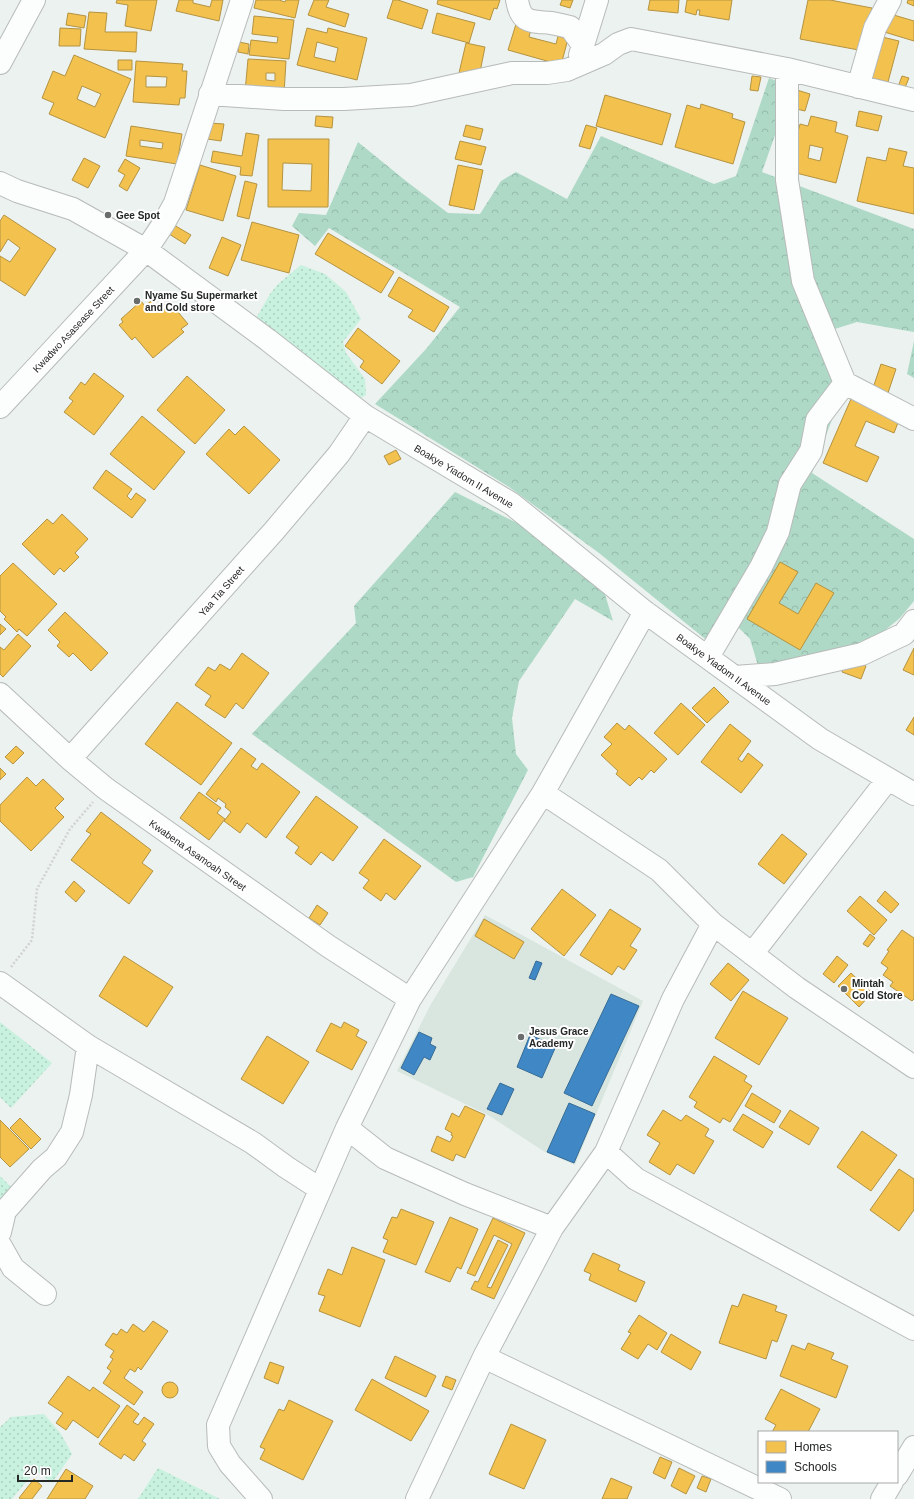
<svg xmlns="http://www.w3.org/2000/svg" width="914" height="1499" viewBox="0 0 914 1499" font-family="Helvetica,sans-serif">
<defs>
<pattern id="grass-dots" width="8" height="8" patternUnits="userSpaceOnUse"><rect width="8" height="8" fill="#c8f1df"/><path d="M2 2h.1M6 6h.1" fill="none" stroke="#accfbf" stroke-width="1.8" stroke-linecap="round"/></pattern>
<pattern id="forest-crowns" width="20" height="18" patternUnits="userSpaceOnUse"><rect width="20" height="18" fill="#aed9c7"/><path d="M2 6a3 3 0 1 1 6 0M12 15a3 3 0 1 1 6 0" fill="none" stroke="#95baab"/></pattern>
</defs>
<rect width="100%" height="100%" fill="#ecf2ef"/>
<path fill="#d8e6df" d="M485,915L643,1001L575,1165L545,1152L488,1115L397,1071L431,1004Z"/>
<path fill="url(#grass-dots)" d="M301,265L325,274L346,292L361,319L343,342L346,353L365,379L366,395L357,400L255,320L270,294L278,284Z
M0,1022L52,1063L11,1108L0,1097Z
M0,1176L14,1190L0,1209Z
M44,1414L61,1434L72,1454L52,1483L36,1470L12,1499H0V1427L11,1417Z
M158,1468L220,1499H138Z"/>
<path fill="url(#forest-crowns)" d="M769,78L792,87L762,172L914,229V332L857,322L822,333L843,390L812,473L914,539V601L900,618L866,646L759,669L750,639L736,625L709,642L599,553L509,487L375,404L426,349L460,307L329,228L315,246L292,226L299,213L326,215L358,142L406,181L448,213L480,214L501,181L516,172L567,199L601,136L714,184L736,176Z
M914,341V378L907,374Z
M455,492L531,530L604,591L613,621L575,599L519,681L512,718L516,754L528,770L473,877L456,882L252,734L356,623L354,606Z"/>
<path fill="#f2c14e" stroke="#b49342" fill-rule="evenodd" d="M117,0H157L151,31L125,26L128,5L116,3Z
M179,0H193V3L210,7L212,0H223L219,21L176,11Z
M256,0H279L285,2L286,0H299L295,18L254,8Z
M314,0H329L326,7L349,14L345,27L308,15Z
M393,0H398L428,10L422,29L387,18Z
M438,0H500L497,9L494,8L490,20L437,4Z
M562,0H573L570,8L560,5Z
M650,0H679L678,13L648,10Z
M687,0H732L729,20L699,15L700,10H697L696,15L685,12Z
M808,0H830L872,8L864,51L800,39Z
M908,0H914V6L907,3Z
M89,12L107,13L105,32H137L136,52L84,49Z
M68,13L86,16L84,28L66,25Z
M437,13L475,23L469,43L432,33Z
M887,13L914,21V41L881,31Z
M254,16L294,20L289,59L249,55L251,40L277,43L278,37L252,34Z
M516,24L531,29L529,37L556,44L558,36L568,39L561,65L508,50Z
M60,28L81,29L80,46H59Z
M307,28L327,33L328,28L367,38L357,80L297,65ZM317,42L338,48L335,62L314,57Z
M878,36L899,41L888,82L867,77Z
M239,42L249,44L248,54L238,52Z
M466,43L485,47L479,77L459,73Z
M74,55L131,79L105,138L49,114L54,103L42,98L53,71L65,76ZM82,86L101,94L95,107L77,99Z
M248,59L286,61L284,94L245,92ZM266,73H275V81L266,80Z
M118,60H132V70H118Z
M136,61L183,64L182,71H187L185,98H180L179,105L133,102ZM146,76L167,77L166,87H146Z
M752,76L761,77L758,91L750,90Z
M902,76L909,78L904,90L898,87Z
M797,90L810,94L805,111L792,108Z
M605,95L671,114L662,145L596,126Z
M701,104L733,114L732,118L745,122L733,164L675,147L687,105L700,109Z
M859,111L882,116L878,131L856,126Z
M316,116L333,117L332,128L315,126Z
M811,116L837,122L835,132L848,136L836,183L788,171L800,124L808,126ZM810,145L823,148L820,161L808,158Z
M209,123L224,124L221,141L207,139Z
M466,125L483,129L480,140L463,136Z
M586,125L597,128L590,149L579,146Z
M131,126L182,134L177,164L126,156ZM140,140L163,143L162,149L140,146Z
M246,133L259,135L252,176L240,175L241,167L211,162L213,151L242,156Z
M268,139H329L328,207H268ZM283,163L312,164L311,191L282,190Z
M460,141L486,147L481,165L455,159Z
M889,148L907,152L903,166L914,168V214L857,201L867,157L886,161Z
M84,158L100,166L88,188L72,180Z
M125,159L140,168L127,191L119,186L125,175L118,171Z
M200,165L236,176L223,221L186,210Z
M458,165L483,170L474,210L449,205Z
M245,181L257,184L249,219L237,216Z
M4,215L56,249L25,296L0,280V256L10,262L20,248L8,239L0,252V221Z
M252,222L299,235L289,273L241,260Z
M174,225L191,235L185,244L169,234Z
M328,233L394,272L381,293L315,254Z
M222,237L241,245L228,276L209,268Z
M399,277L449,307L434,332L408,317L413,310L388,296Z
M141,301L145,306L151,301L157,308L161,304L162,307L169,301L188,324L181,329L184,332L153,358L135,337L132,340L119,325L123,322L121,319Z
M358,328L400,361L382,384L360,367L364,361L345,346Z
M881,364L896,369L888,393L873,388Z
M94,373L124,396L94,435L64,412L73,401L69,398L81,382L85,385Z
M187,376L225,410L195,444L157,410Z
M851,399L899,420L894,433L866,421L855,446L879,457L867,482L823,463Z
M142,416L185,452L154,490L110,454Z
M244,426L280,460L249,494L206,454L229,429L235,435Z
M396,450L401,459L389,465L384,456Z
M106,470L132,489L127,496L131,500L136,493L146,500L132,518L93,488Z
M62,514L88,539L75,553L79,557L64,572L60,568L54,575L22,544L47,519L53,524Z
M780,562L798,572L779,603L798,614L816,583L834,593L800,650L747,619Z
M13,563L57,604L27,636L19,629L17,632L4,619L6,617L0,611V576Z
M65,612L108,653L91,671L73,653L69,657L57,646L60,642L48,630Z
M0,624L6,629L0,635Z
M18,634L31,646L3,677L0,674V647L4,650Z
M914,648V675L903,670Z
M242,653L269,673L243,709L236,703L225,718L205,705L211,696L195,685L208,667L215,671L220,664L230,670Z
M847,659L866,666L861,679L842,672Z
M714,687L729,702L707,723L692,708Z
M177,702L232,743L201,785L145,744Z
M681,703L705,725L678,755L654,733Z
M914,717V735L906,730Z
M617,723L625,730L629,725L667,759L654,773L651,770L642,780L639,777L630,786L616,774L618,771L601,755L612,744L604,737Z
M730,724L751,741L738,759L742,762L748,753L763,765L741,793L701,762Z
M16,746L24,753L13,764L5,757Z
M241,748L256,759L251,766L257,770L262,763L300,792L266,838L247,823L240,833L224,821L231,812L225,807L226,804L218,798L216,802L206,794Z
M0,768L6,774L0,780Z
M27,777L36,786L43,779L64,799L55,808L64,817L31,851L0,821V805Z
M199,792L221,808L217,813L225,819L209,840L180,818Z
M316,796L358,827L333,861L321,852L311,865L295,853L299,847L286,837Z
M101,812L151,850L142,863L153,871L129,904L71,860L91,834L86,831Z
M782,834L807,854L784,884L758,864Z
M384,839L421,866L395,900L386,893L381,901L363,888L369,880L359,873Z
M74,881L85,891L76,902L65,892Z
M562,889L596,915L564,956L531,929Z
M885,891L899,904L891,913L877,901Z
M860,896L887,920L874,935L847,911Z
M317,905L328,913L320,925L309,918Z
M610,909L641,929L630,946L637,950L624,970L618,966L612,975L580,955Z
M484,919L524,942L514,959L475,936Z
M902,930L914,938V999L912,1001L890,986L893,982L883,975L888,968L881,963L889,951L887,950Z
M870,934L875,938L868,947L863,944Z
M124,956L173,987L147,1027L99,996Z
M837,956L848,965L834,983L823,974Z
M728,963L749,980L731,1001L710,984Z
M851,973L872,993L859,1007L838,986Z
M743,991L788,1018L759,1065L715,1038Z
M344,1022L359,1030L356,1036L367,1042L352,1070L316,1051L331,1023L341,1028Z
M267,1036L309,1062L283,1104L241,1079Z
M714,1056L747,1076L744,1081L752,1086L730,1122L723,1118L720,1123L694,1107L697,1102L689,1097Z
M752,1093L781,1111L774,1123L745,1106Z
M465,1106L485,1115L465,1158L456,1154L453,1161L431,1151L437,1136L450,1142L453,1136L451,1135L452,1133L445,1129L452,1113L459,1117Z
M663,1110L681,1121L686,1115L709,1129L705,1136L714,1141L694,1174L677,1164L670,1175L649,1162L660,1143L647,1135Z
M790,1110L819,1128L809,1145L779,1127Z
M743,1114L773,1132L763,1148L733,1130Z
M20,1118L41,1139L31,1149L10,1128Z
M0,1120L29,1149L10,1167L0,1157Z
M862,1131L897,1155L871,1191L837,1167Z
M899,1169L914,1179V1210L899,1231L870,1210Z
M401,1209L434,1222L416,1265L383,1252L388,1240L383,1238L392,1217L397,1218Z
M450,1217L478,1229L461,1269L457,1267L450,1282L425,1272Z
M493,1218L525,1233L494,1299L471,1289L475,1281L478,1282L498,1240L508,1245L487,1287L491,1288L512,1244L494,1235L475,1276L467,1273Z
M352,1247L385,1260L360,1327L319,1311L325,1296L318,1294L328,1269L342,1275Z
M593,1253L620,1265L618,1270L645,1282L636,1302L589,1280L591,1274L584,1271Z
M743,1294L777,1306L775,1311L787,1315L777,1342L772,1340L766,1359L719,1343L732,1305L738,1307Z
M639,1315L667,1333L657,1350L648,1344L638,1359L621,1349L631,1333L628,1332Z
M153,1321L168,1331L141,1370L138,1367L135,1372L130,1369L124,1378L143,1392L134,1405L103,1383L111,1371L107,1368L113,1359L110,1357L114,1351L105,1345L113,1333L117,1335L121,1329L127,1333L133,1324L144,1332Z
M671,1334L701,1352L691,1370L661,1352Z
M808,1343L834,1353L831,1359L848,1366L836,1398L780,1376L792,1345L805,1350Z
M395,1356L436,1376L426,1397L385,1378Z
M270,1362L284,1367L278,1384L264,1378Z
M68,1376L90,1391L93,1387L120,1406L98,1438L73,1420L66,1430L56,1423L63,1413L48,1403Z
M446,1376L456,1380L452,1390L442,1386Z
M372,1379L429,1411L411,1441L355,1410Z
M162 1390a8 8 0 1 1 16 0a8 8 0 1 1-16 0Z
M781,1389L820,1409L808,1432H772L776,1425L765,1419Z
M289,1400L333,1421L303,1480L260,1459L265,1449L260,1447L279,1409L284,1411Z
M127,1405L139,1414L133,1422L138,1425L144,1417L154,1424L142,1441L146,1444L134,1461L124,1454L121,1459L99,1444Z
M511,1424L546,1440L524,1489L489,1474Z
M660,1457L672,1462L665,1479L653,1473Z
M679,1468L695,1476L686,1494L671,1486Z
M66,1469L93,1486L85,1499H47Z
M702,1476L711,1479L706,1492L697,1488Z
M611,1478L632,1487L627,1499H602Z
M34,1479L42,1486L32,1499H21L19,1498Z"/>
<path fill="#3f88c5" stroke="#376b95" d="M536,961L542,963L535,980L529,978Z
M611,994L639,1006L592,1106L564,1093Z
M419,1032L432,1038L430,1044L436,1047L430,1060L424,1057L414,1075L401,1068Z
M530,1035L556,1046L542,1078L517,1067Z
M500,1083L514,1089L502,1115L487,1109Z
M569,1103L595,1114L574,1163L547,1152Z"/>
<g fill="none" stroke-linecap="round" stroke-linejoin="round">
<defs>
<path id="minor" d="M517,0C521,24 531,21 551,23C558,24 564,26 570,27L583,45
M580,55L597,0
M0,63L34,0
M787,69V180L803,281L845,383L914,419
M858,87L875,28L890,0
M210,94L284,99H344L411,95L512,73H547L567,70L604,54L618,44L631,39L787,69L914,100
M0,183L17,191L73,209L146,250L268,340L365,416L512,504L645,612L820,739L914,794
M0,407L146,250L164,223L175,203L242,0
M708,657L761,567L778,532L790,484L811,451L817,420L845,383
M735,677L775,674L862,654L904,634L914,621
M0,694L70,759L105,788L328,946L410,999
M70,759L274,531L339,454L365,416
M543,793L659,870L713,924L797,988L914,1067
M752,954L888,779
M0,983L88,1046L253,1143L286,1167L320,1189
M347,1128L385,1158L465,1194L552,1228
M606,1152L636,1179L914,1329
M0,1232L5,1211L42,1169L56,1157L72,1132L81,1095L88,1046
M0,1245L13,1268L45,1294
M484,1357L780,1499
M897,1475L914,1447
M261,1499L230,1464L219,1446L218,1425L347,1128L410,999L543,793L645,612
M417,1499L484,1357L552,1228L606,1152L673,999L713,924
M882,1499L892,1482"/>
</defs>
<use href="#minor" stroke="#b7bbb9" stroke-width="24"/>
<path stroke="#d1d3d1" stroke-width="2.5" stroke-dasharray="2 2" stroke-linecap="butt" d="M11,967L32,940L37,889L70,829L93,802"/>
<use href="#minor" stroke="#fcfdfd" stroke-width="22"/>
</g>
<g fill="#696e6c" stroke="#fff" stroke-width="1.5">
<circle cx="108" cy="215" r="4"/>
<circle cx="137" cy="301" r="4"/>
<circle cx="844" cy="989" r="4"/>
<circle cx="521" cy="1037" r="4"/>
</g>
<g text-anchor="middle" stroke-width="4" stroke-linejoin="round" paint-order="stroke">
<g font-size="10" font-weight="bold" fill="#232725" stroke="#fff" text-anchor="start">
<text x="116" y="219">Gee Spot</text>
<text x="145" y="299">Nyame Su Supermarket<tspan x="145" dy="12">and Cold store</tspan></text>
<text x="852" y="987">Mintah<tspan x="852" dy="12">Cold Store</tspan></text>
<text x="529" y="1035">Jesus Grace<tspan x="529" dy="12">Academy</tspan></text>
</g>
<g font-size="10" fill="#232725" stroke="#fff">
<text transform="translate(73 329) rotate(-47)" y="4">Kwadwo Asasease Street</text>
<text transform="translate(464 476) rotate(31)" y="4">Boakye Yiadom II Avenue</text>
<text transform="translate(221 591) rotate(-49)" y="4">Yaa Tia Street</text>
<text transform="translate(724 669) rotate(36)" y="4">Boakye Yiadom II Avenue</text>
<text transform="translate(198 855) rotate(35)" y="4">Kwabena Asamoah Street</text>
</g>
</g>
<rect x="758" y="1431" width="140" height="52" fill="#ffffff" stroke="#a7a9a8"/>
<rect x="766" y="1441" width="20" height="12" fill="#f2c14e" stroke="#a7a9a8"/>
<text x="794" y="1451" font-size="12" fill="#232725">Homes</text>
<rect x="766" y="1461" width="20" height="12" fill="#3f88c5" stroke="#a7a9a8"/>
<text x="794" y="1471" font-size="12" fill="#232725">Schools</text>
<path d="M18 1475v6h54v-6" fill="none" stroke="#232725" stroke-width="2"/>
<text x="24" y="1475" font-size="12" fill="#232725" stroke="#ffffff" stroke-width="3" paint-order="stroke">20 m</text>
</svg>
